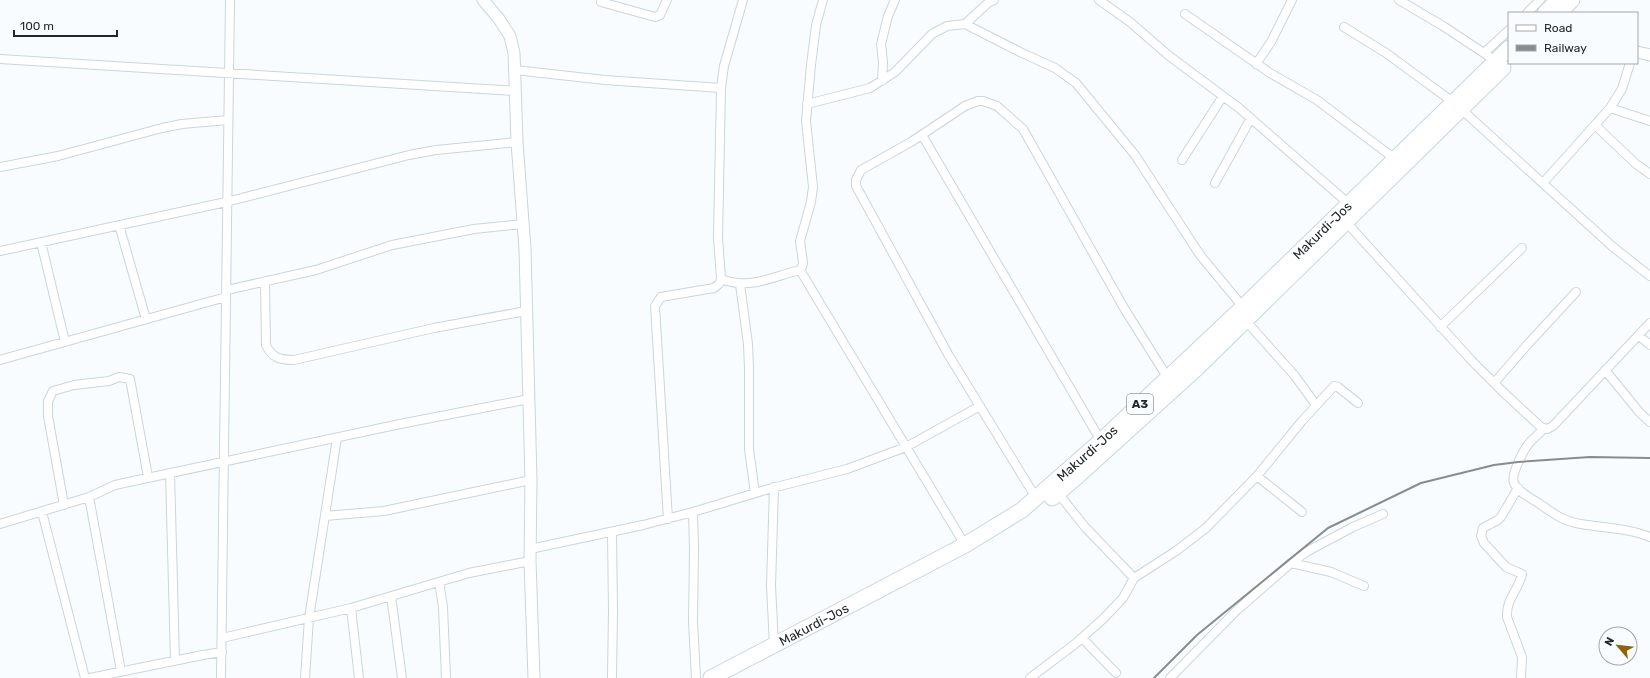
<svg xmlns="http://www.w3.org/2000/svg" width="1650" height="678" viewBox="0 0 1650 678" font-family="Rubik,sans-serif">
<rect width="100%" height="100%" fill="#f9fcfe"/>
<g fill="none" stroke-linecap="round" stroke-linejoin="round">
<defs>
<path id="street" d="M1099,0L1130,22L1168,55L1239,108L1348,203
M1399,0L1443,26L1496,61
M601,2L655,17L660,15L667,0
M1527,13L1540,0
M1185,14L1270,73L1317,100L1395,159
M965,24L1020,52L1055,68L1076,83L1135,155L1200,255L1243,307
M1344,27L1386,53L1453,102
M1484,53L1509,30
M0,59L516,91
M1256,64L1271,42L1292,0
M515,70L605,80L721,88
M882,81L883,62L881,44L888,16L895,0
M807,104L870,88L895,72L932,34L947,26L965,24L988,3L994,0
M1610,108L1650,121
M1461,109L1613,247L1650,276
M1595,125L1636,164L1650,174
M922,135L1101,441
M1182,160L1223,96
M0,167L58,156L162,128L182,124L228,120
M1215,183L1251,118
M1543,183L1610,108L1622,89L1630,63
M1346,222L1472,361L1502,391L1542,428L1547,429L1553,426L1650,323
M119,225L146,319
M41,242L65,342
M0,251L226,202L409,155L436,150L517,142
M800,270L965,545
M721,279C751,290 771,277 800,270L802,267L803,263L800,241L811,202L813,187L806,121L811,65L816,25L823,0
M265,282L266,345C272,358 280,360 294,360L434,328L526,311
M740,284L748,344L749,369V449L755,493
M227,290L316,270L392,245L474,229L523,224
M1246,321L1295,376L1316,405
M1440,327L1522,248
M1639,336L1650,345
M0,360L226,297
M1605,370L1640,413L1650,422
M1494,383L1528,344L1576,292
M1544,428C1540,433 1535,437 1531,441C1525,447 1510,475 1514,483C1518,492 1532,499 1540,504C1552,513 1565,522 1581,524C1604,528 1628,528 1650,537
M170,473L175,660
M1257,476L1302,512
M1518,488L1501,517L1498,520L1483,528L1481,536L1484,543L1506,567L1522,574C1519,590 1506,598 1507,617L1522,657L1521,678
M1058,493L1085,527L1134,578
M89,497L121,671
M1036,498L948,354L861,195L856,186V180L861,170L911,142L965,106L978,101H983L997,106L1023,129L1124,308L1169,380
M64,505L48,416V401L53,391L74,385L109,381L119,377L130,379L148,477
M42,512L85,678
M693,512L694,549L693,622L696,678
M325,516L384,511L531,480
M668,519L655,306L661,297L714,288L719,284L721,279L718,237L721,88L724,66L743,0
M0,524L89,497L115,485L138,480L400,424L529,399
M530,549L643,525L693,512L772,488L847,469L906,447L980,406
M1291,563L1331,572L1364,586
M439,582L443,607L446,678
M391,596L402,678
M351,608L359,678
M222,638L351,608L469,573L530,561
M1082,638L1116,673
M774,645L771,586L774,487
M90,678L203,655L222,652
M221,678L230,0
M305,678L309,618L337,438
M612,678L613,611L612,532
M1030,678L1075,644L1103,619L1123,598L1134,578L1176,551L1206,528L1257,476L1302,421L1334,386L1338,387L1358,403
M1170,678L1236,611L1291,563L1308,551L1353,527L1383,514"/>
<path id="secondary" d="M483,0L499,19L510,36L514,53L517,142L525,249L531,480L530,561L534,678
M1637,52L1650,55"/>
<g id="highway">
<path d="M1545,13L1558,0"/>
<path d="M1559,13L1572,0"/>
<path d="M1052,498L1079,475L1196,369L1503,68"/>
<path id="s1" d="M711,678L965,545L1022,510L1101,441L1243,307L1509,48"/>
</g>
</defs>
<use href="#street" stroke="#c7d7de" stroke-width="10"/>
<use href="#secondary" stroke="#c7d7de" stroke-width="13"/>
<use href="#highway" stroke="#c7d7de" stroke-width="17"/>
<use href="#street" stroke="#fff" stroke-width="8"/>
<use href="#secondary" stroke="#fff" stroke-width="11"/>
<use href="#highway" stroke="#fff" stroke-width="15"/>
<path stroke="#878c8e" stroke-width="2" d="M1154,678L1197,635L1328,528L1421,483L1494,465L1518,462L1590,457L1650,458"/>
</g>
<g text-anchor="middle" stroke-width="3" stroke-linejoin="round" paint-order="stroke">
<rect fill="#f9fcfe" stroke="#62686a" stroke-width="1" x="1127" y="394" width="26" height="20" rx="3"/>
<g font-size="12" font-weight="bold" fill="#22282a">
<text x="1140" y="408">A3</text>
</g>
<g font-size="13" fill="#22282a" stroke="#f9fcfe">
<text dy="5" stroke="none"><textPath href="#s1" startOffset="764">Makurdi-Jos</textPath></text>
<text dy="5" stroke="none"><textPath href="#s1" startOffset="440">Makurdi-Jos</textPath></text>
<text dy="5" stroke="none"><textPath href="#s1" startOffset="116">Makurdi-Jos</textPath></text>
</g>
</g>
<rect x="1508" y="12" width="130" height="52" fill="#f9fcfe" stroke="#a3a7a9"/>
<rect x="1516" y="25" width="20" height="6" fill="#ffffff" stroke="#a3a7a9"/>
<text x="1544" y="32" font-size="12" fill="#22282a">Road</text>
<rect x="1516" y="45" width="20" height="6" fill="#878c8e" stroke="#a3a7a9"/>
<text x="1544" y="52" font-size="12" fill="#22282a">Railway</text>
<g transform="translate(1618 646) rotate(298)"><circle r="19" fill="#f9fcfe" stroke="#a3a7a9"/>
<path d="M0-3L7 15L0 10L-7 15Z" fill="#8e6309"/>
<text y="-6" font-size="11" font-weight="bold" text-anchor="middle" fill="#22282a">N</text>
</g>
<path d="M14 30v6h103v-6" fill="none" stroke="#22282a" stroke-width="2"/>
<text x="20" y="30" font-size="12" fill="#22282a" stroke="#f9fcfe" stroke-width="3" paint-order="stroke">100 m</text>
</svg>
